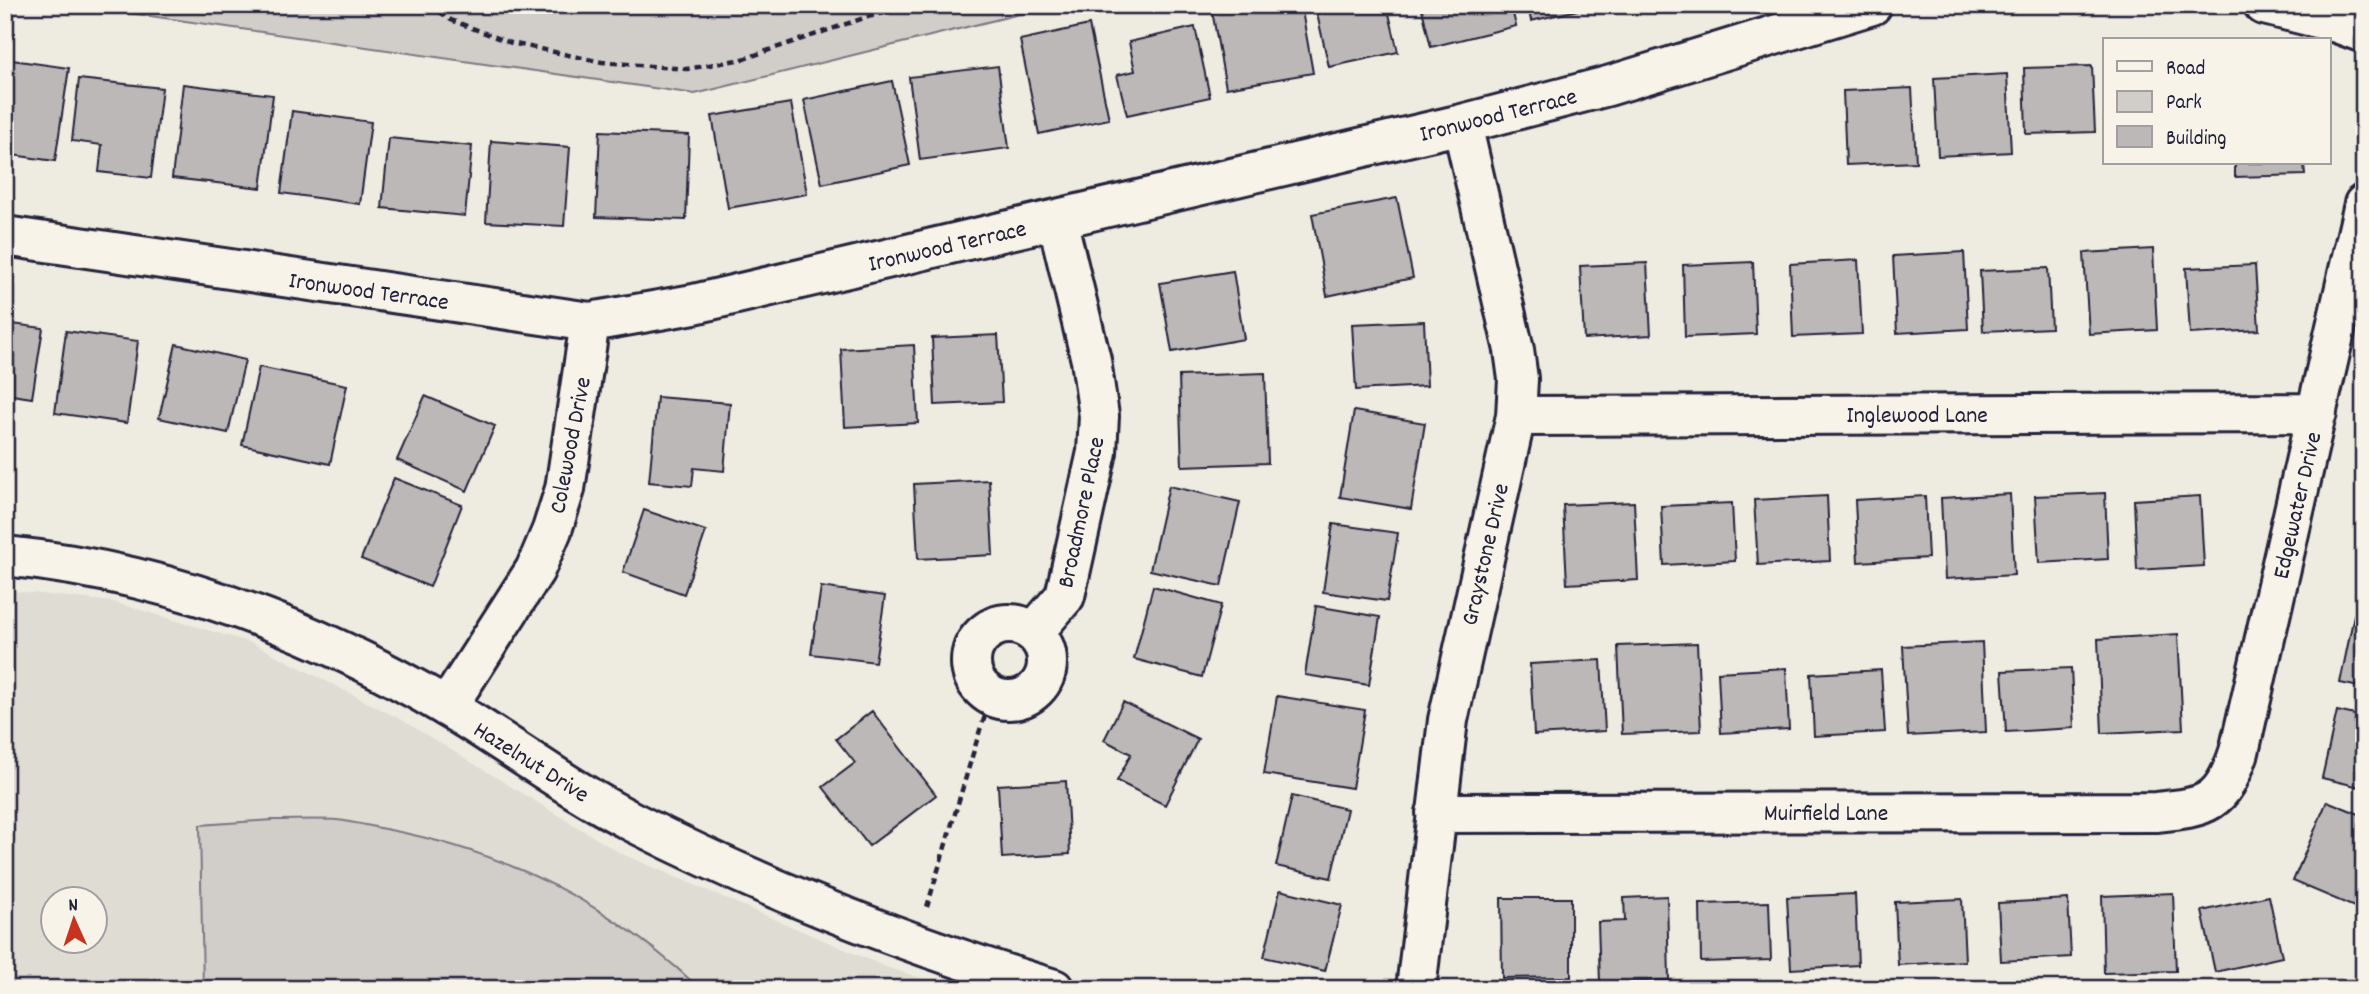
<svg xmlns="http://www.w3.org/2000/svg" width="2369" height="994" viewBox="0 0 2369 994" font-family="Dekko,sans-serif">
<rect width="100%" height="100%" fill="#eeebe1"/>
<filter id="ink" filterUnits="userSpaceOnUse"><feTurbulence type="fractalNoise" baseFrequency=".0143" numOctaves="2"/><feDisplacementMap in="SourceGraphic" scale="14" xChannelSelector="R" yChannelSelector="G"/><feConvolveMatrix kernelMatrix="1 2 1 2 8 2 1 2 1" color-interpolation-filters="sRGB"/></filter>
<g filter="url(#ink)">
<path fill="#dfdcd4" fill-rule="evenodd" d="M5,590L113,602L252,643L402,720L620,853L886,967L955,989H5ZM52,900H94V942H52Z"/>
<path fill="#d1cdc9" stroke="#7a7882" stroke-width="2" d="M73,5H1056L695,94Z
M273,820C294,820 316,819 337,820C355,822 373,827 390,830C509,853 612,905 700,989H203L200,825Z"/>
<path fill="#bbb8b7" stroke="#22223b" stroke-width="2" d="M1211,5H1301L1313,73L1226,88Z
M1315,5H1387L1398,52L1329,67Z
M1421,5H1511L1516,26L1431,47Z
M1528,5H1599L1531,21Z
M1089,25L1109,119L1039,134L1020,40Z
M1195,27L1210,97L1127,115L1117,75L1135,71L1129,42Z
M5,59L69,68L55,161L5,154Z
M998,66L1009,148L920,160L909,77Z
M2092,66L2095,132L2026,134L2024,68Z
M2007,74L2011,152L1938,156L1934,78Z
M79,79L162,88L151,178L99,172L102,145L72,141Z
M892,81L910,165L822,184L804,100Z
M183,84L273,95L261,188L172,178Z
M1912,88L1916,162L1846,165L1843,91Z
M791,103L807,194L728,208L712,116Z
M292,111L371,122L360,204L281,193Z
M600,131L689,135L686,220L596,217Z
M389,138L472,146L465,216L382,208Z
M491,141L570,147L564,226L486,222Z
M2235,163H2304L2305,175L2235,177Z
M1397,198L1413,278L1327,296L1312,214Z
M2153,249L2157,330L2089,334L2084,253Z
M1964,252L1968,329L1897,333L1893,256Z
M1858,260L1862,334L1793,337L1790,264Z
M1753,262L1756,334L1685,337L1683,265Z
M1647,263L1651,335L1584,339L1580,266Z
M2255,265L2259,330L2190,334L2186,268Z
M2048,268L2051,328L1983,331L1980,271Z
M1233,271L1244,339L1172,352L1160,283Z
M1424,321L1427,386L1356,390L1352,324Z
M5,323L43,328L32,398L5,394Z
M66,331L138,341L127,423L55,413Z
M998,335L1002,402L935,405L932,338Z
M176,344L245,360L228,433L159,418Z
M914,345L918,423L845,427L841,349Z
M259,367L347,385L330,464L242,445Z
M1265,373L1268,463L1182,466L1179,376Z
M425,396L495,426L467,491L397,460Z
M657,397L730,403L724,471L694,468L692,486L649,482Z
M1354,411L1425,423L1411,509L1340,497Z
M394,478L462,505L430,587L361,559Z
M989,480L993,555L918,559L914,484Z
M1169,486L1240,502L1221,586L1150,570Z
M2105,493L2108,559L2039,563L2035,496Z
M2010,494L2014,575L1945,579L1941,498Z
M1827,496L1830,561L1758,565L1754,500Z
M1925,496L1928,558L1858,562L1855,500Z
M2200,496L2204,566L2137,570L2134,500Z
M1634,502L1638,580L1567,584L1563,505Z
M1732,503L1735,561L1664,565L1661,506Z
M644,510L706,531L684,594L623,572Z
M1333,524L1398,533L1387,601L1323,592Z
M1153,586L1221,605L1202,677L1134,659Z
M821,587L885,596L875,662L811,654Z
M1316,606L1380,617L1369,685L1305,675Z
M2354,615L2364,617V688L2340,683Z
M2178,634L2183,729L2102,733L2098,639Z
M1982,642L1986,732L1908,736L1903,646Z
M1697,643L1701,731L1622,734L1618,646Z
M1601,660L1605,731L1534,735L1530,664Z
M1786,668L1789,729L1721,733L1718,672Z
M2071,668L2074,728L2006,732L2002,671Z
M1881,670L1885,732L1814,736L1811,674Z
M1277,696L1365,710L1352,788L1264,774Z
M1123,702L1198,739L1165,805L1117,781L1131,754L1104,740Z
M872,711L936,795L869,846L823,787L855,763L836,739Z
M2337,711L2364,717V788L2322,778Z
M1066,781L1070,854L1002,858L998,785Z
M1292,796L1347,809L1331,878L1276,866Z
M2327,801L2364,816V898L2359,909L2293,881Z
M1280,890L1342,905L1325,971L1264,957Z
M2173,893L2176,971L2104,973L2102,896Z
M1855,894L1858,965L1791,969L1787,897Z
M1667,896L1669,980L1600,983L1598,922L1625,921L1624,898Z
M2269,896L2282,957L2215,972L2202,911Z
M1501,898H1571V977L1502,978Z
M1962,899L1965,961L1898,965L1895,902Z
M2068,899L2071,957L2001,961L1998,903Z
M1769,902L1771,960L1701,962L1700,904Z"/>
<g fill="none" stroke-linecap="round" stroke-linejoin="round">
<defs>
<path id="minor" d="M2264,5L2337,23L2364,33
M5,236L590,322L694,304L1462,124L1608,86L1872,5
M1516,416L2317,413
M971 662a38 38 0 1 1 76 0a38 38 0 1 1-76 0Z
M1034,632L1065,596L1097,452L1099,416L1091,360L1057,219
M447,707L535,570L552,530L565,489L590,322
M1436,813L2156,812C2207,807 2222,804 2239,752L2364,204
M1416,989L1448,720L1516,416L1518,379L1514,350L1462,124"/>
<path id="tertiary" d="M5,556C165,572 310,626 447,707C509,744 568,789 633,822C768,891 909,945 1054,989"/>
</defs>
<use href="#minor" stroke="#22223b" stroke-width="44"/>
<use href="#tertiary" stroke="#22223b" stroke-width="44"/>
<path stroke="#22223b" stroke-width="4.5" stroke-dasharray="7 5" stroke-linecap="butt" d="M430,5L451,20L511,43L602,62L687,69L743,59L867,17L921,5
M927,907L980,730L992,697"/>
<use href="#minor" stroke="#f7f3e8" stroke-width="38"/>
<use href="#tertiary" stroke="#f7f3e8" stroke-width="38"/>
</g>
</g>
<g text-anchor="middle" stroke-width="5" stroke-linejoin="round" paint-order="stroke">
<g font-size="24" fill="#22223b" stroke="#f7f3e8">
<text transform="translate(1498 114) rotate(-14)" y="8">Ironwood Terrace</text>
<text transform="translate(947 245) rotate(-13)" y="8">Ironwood Terrace</text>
<text transform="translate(369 290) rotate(8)" y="8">Ironwood Terrace</text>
<text x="1917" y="422">Inglewood Lane</text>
<text transform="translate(569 445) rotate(-79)" y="8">Colewood Drive</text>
<text transform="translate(2296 505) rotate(-77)" y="8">Edgewater Drive</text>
<text transform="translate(1080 512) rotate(-78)" y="8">Broadmore Place</text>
<text transform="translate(1484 554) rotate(-77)" y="8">Graystone Drive</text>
<text transform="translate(532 761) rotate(32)" y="8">Hazelnut Drive</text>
<text x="1826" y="820">Muirfield Lane</text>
</g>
</g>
<rect width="2369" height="994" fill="none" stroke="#f7f3e8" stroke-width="28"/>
<rect x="14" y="14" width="2341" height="966" fill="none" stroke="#22223b" stroke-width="2.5" filter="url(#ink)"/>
<rect x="2103" y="38" width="228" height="126" fill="#f7f3e8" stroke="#a29fa3" stroke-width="2"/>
<rect x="2117" y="61" width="35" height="10" fill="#f7f3e8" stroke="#a29fa3" stroke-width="2"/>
<text x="2166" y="74" font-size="21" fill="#22223b">Road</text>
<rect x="2117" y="91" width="35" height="21" fill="#d1cdc9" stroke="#a29fa3" stroke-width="2"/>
<text x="2166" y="108" font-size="21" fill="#22223b">Park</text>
<rect x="2117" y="126" width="35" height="21" fill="#bbb8b7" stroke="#a29fa3" stroke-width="2"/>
<text x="2166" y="144" font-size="21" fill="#22223b">Building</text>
<g transform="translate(74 920) rotate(357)"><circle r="33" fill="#f7f3e8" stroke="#a29fa3" stroke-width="2"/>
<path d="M0-5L12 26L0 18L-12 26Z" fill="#c8321e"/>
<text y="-10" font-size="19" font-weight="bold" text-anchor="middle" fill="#22223b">N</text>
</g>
</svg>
